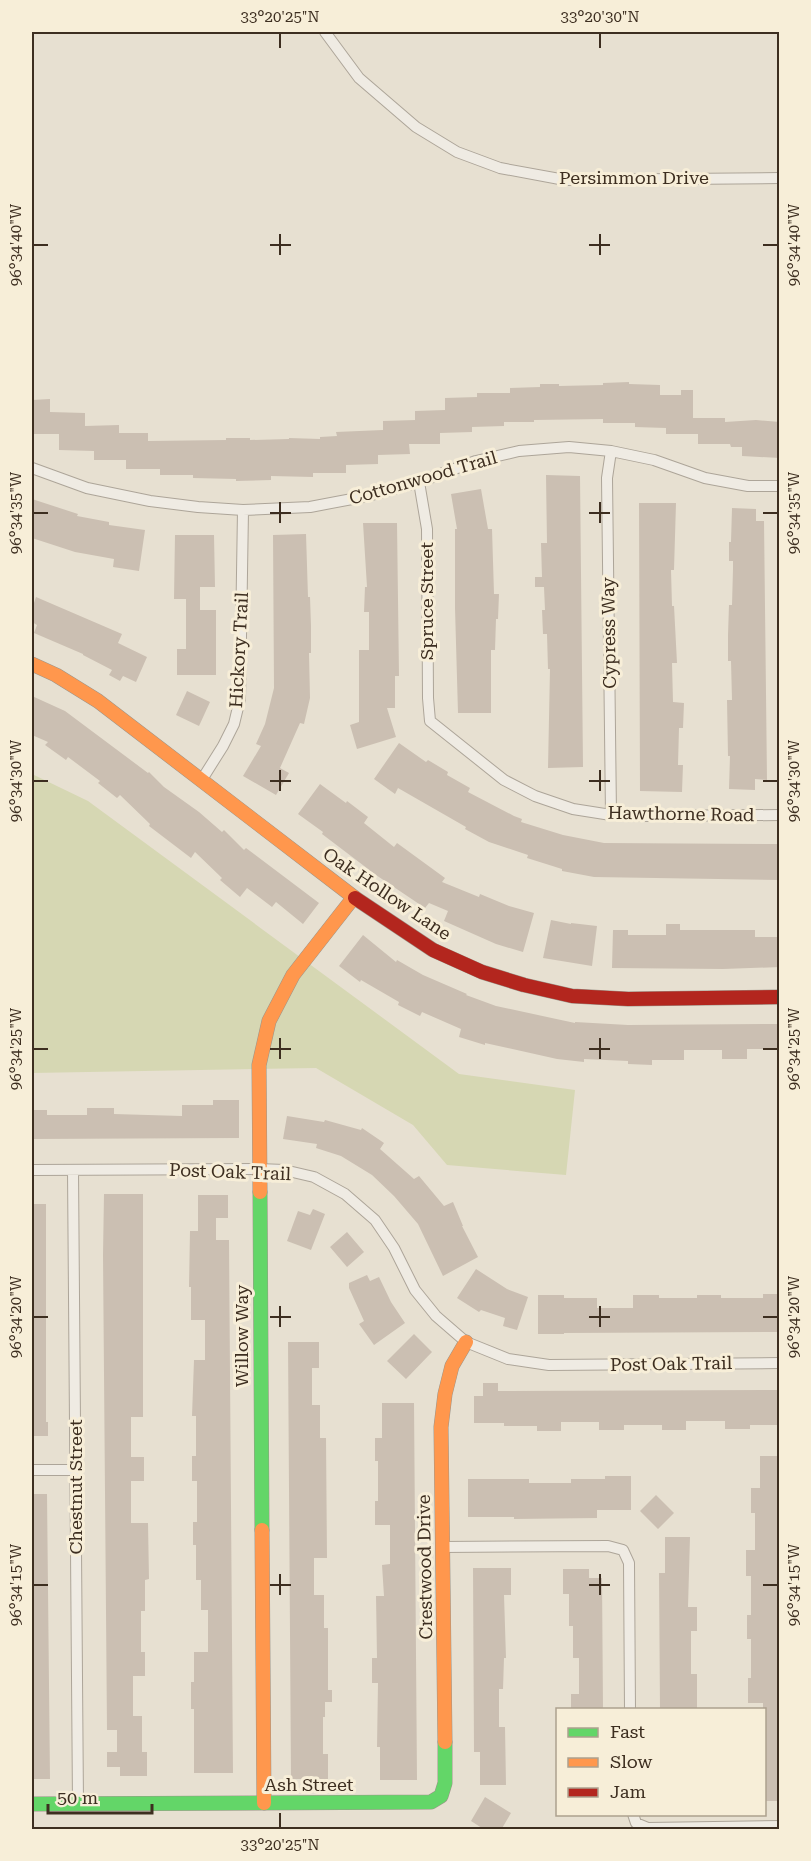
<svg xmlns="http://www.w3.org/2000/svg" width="811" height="1861" viewBox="0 0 811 1861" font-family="'Roboto Serif',serif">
<rect width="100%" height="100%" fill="#e7e0d1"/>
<path fill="#d6d7b3" d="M32,774L88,801L459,1074L575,1090L566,1175L447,1165L413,1125L316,1068L32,1073Z"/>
<path fill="#cbbfb2" d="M629,382V384L660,385V395H681V390H693V418H725V422L756,420L780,422V458L742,456V447H731L730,444H698V434H666V428L635,427V423H603V419L534,420V422H504V426L472,427V432L440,433V444H409L410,454L378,455V464L346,465V473H313V477L271,476V480L236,481V479L193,478V475H160V469H126V460H94V451L59,450V434H32V400L50,399V412L85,413V426L119,425V433H148V441L226,440V438H250V440L289,439V438L320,439V437L337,436L336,432L383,430V421L415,420V411L445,410V398L477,397V393H510V388L540,387V384H559V386L603,385V383Z
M546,475L580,476L583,767L548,768L550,669H548L547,634H543L542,610H545L544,587H535V577H542L541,543H547Z
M481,489L488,529H492L494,594H499L498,619H496L495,650H491V713H458L455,608V529H457L451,494Z
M32,499L78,514L77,516L109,522V525L145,530L139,571L113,567L114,559L75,552L32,538Z
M639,503H676L674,570H671L672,606H674L677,663H672L673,702L684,703L683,728H679L678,765H683L682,792L640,791Z
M732,508L756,509V521H764L767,780L755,779V790L729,789L730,756H728L727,700H732L731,661H728V635L729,605H732L733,569V561H729V542H731Z
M363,523H397L399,676H395V708H387L396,737L357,749L350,725L359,722V650H369V612H364L365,587H367Z
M306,534L308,597H310L311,626V653H309L310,698L304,724L300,723L280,768L289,773L276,795L243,776L261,746L256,744L265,724L274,688L273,535Z
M175,535H214L215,587H200V610H216V675H177V649H186V599H174Z
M36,597L122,634L118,643L147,657L136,682L123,676L120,681L109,675L112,670L83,655V654L34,633L37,625L32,622V609Z
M187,691L210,702L199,726L176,715Z
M32,696L65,711L148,773L149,772L164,787L199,812L222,832L224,830L244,850L246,848L319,903L303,924L276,902L272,907L247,888L240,897L220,880L222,878L195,852L191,858L149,826L150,824L120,795L117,798L98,783L100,781L68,757L66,760L45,745L48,742L32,735Z
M399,743L426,762L428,760L448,772L447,775L470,788L468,792L514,816L522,819L521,822L563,835L604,843L780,844V880L594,877L562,871V869L527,858L528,855L489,842L465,829L466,827L398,788L395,794L374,779Z
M320,784L346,803L347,801L368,817L364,823L394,847L397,843L445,878L442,882L479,897L480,894L509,906L534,913L523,952L496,944L444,921L448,911L429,903L425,908L376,875L322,834L323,832L298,814Z
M551,920L571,924V923L597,926L592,966L543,958Z
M666,924H680V930H755V937H780V967L723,969L612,968L613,930H628V935H666Z
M363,935L396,962L397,960L423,975L467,994L466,995L496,1006L575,1023V1022L628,1025L780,1024V1049H747V1059H722V1050H684V1060H652V1065L628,1064V1061L584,1059V1062L557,1059L485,1043V1045L459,1037L461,1029L422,1012L420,1016L398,1005L399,1002L361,980L360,982L339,966Z
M213,1100H239V1138L32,1139V1110H47V1115H87V1108H114V1114L182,1116V1105H213Z
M287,1116L324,1122L325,1120L361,1130L362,1128L384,1143L380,1149L414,1179L419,1176L444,1206L453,1202L463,1226H462L478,1257L443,1276L418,1224L394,1196L372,1175L341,1156L316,1148L317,1144L283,1139Z
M104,1194H143V1417H131V1457H144V1481H131V1523H148L149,1579L145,1580V1611H141V1652H145V1676H133V1716H142V1752H147V1776H120V1767H107V1752H117V1730H107L103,1255Z
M198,1195H228V1218H216V1240H229L233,1773H194V1709H191V1682H194V1652H208V1610H201V1580H196V1545H193V1522H197V1481H192V1456H196V1416H192L194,1360H205V1320H191V1287H189L190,1231H198Z
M32,1204H46V1422H48V1436H32Z
M313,1209L325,1214L311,1250L287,1241L298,1211L310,1215Z
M347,1232L364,1252L347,1267L330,1247Z
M476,1269L507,1289L528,1297L517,1330L503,1326L505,1318L481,1310L479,1312L457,1298Z
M367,1275L370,1281L379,1277L391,1302L405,1323L374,1345L359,1324L364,1321L349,1288V1283Z
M763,1294H780V1332L564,1333V1334H538V1295H564V1298H597V1308H633V1295H659V1298H697V1295H721V1298H763Z
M414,1334L432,1352L406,1379L387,1361Z
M288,1342H319V1368H312V1405H320V1438H326L327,1558H314V1595H324V1628H328V1690H332V1702H325V1717H323V1754H328V1779H291Z
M483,1383H498V1391L780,1390V1425H750V1429H725V1421H686V1430H662V1425H624V1430H599V1422H561V1431H537V1426H504V1423H474V1396H483Z
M382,1403H414L417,1780H380V1747H377L378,1683H372V1658H377L376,1596H384L382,1565L390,1564V1525H375V1501H378V1461H375V1438H382Z
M760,1456H780V1801H765V1710H763V1703H748V1678H751V1639H747V1615H751V1576H746V1550H755V1513H751V1488H760Z
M605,1476H631V1510H597V1518L514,1519V1517H468V1479H529V1483H571V1479H605Z
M32,1494H47L50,1779H32Z
M656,1495L674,1513L658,1529L640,1511Z
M665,1537H690L688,1607H697V1631H691V1674H697V1710H660L659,1573H665Z
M473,1568H511V1595H504L506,1658H504L503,1689H499V1727H505L506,1785H480V1752H474Z
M563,1569H589V1578H602L603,1710H571V1694H579V1658H573V1626H569V1594H563Z
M485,1797L511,1813L501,1830H485L471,1821Z"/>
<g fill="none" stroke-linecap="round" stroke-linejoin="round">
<defs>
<path id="street" d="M325,32L359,78L416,127L457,152L500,168L565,180L780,178
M611,451L607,478L611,815
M32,468L87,488L150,501L198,507L243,510L310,507L368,496L419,482L476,461L519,451L569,447L611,451L654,460L705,478L748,486H780
M419,482L427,529L428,698L430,721L504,780L535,796L573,809L611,815L641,816L780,815
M201,781L223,746L234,724L240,699L243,510
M32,1170L259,1169L284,1170L314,1177L345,1194L375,1220L394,1248L415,1290L436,1316L466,1342L508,1359L549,1365L780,1363
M73,1170L78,1804
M32,1470H76
M442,1547L608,1546L623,1550L629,1563L630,1710
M633,1814L636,1823L648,1828L780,1826"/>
<path id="fast" d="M260,1192L262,1530
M32,1804L431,1802L441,1796L445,1783V1742"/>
<path id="slow" d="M32,664L56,675L98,701L355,898
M260,1192L259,1065L269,1021L293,975L354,897
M262,1530L264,1803
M445,1742L441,1427L445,1394L452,1366L466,1342"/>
<path id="jam" d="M355,898L433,950L482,972L524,985L572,996L628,999L780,997"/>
</defs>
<use href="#street" stroke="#ada599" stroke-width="12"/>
<use href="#fast" stroke="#9c958a" stroke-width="15"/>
<use href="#slow" stroke="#9c958a" stroke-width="15"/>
<use href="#jam" stroke="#9c958a" stroke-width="15"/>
<use href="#street" stroke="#efebe3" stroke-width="10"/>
<use href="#fast" stroke="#63d668" stroke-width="14"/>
<use href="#slow" stroke="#ff974d" stroke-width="14"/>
<use href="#jam" stroke="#b3261e" stroke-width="14"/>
</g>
<path fill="none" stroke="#3d2e20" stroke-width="2" d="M280,33V48M600,33V48M280,234V255M600,234V255M33,245H48M270,245H291M589,245H610M763,245H778M280,502V523M600,502V523M33,513H48M270,513H291M589,513H610M763,513H778M280,770V791M600,770V791M33,781H48M270,781H291M589,781H610M763,781H778M280,1038V1059M600,1038V1059M33,1049H48M270,1049H291M589,1049H610M763,1049H778M280,1306V1327M600,1306V1327M33,1317H48M270,1317H291M589,1317H610M763,1317H778M280,1574V1595M600,1574V1595M33,1585H48M270,1585H291M589,1585H610M763,1585H778M280,1813V1828"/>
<g text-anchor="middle" stroke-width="6" stroke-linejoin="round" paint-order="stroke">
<g font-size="18" fill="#3d2e20" stroke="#f7eed8">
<text x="634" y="184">Persimmon Drive</text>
<text transform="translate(423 478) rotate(-16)" y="6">Cottonwood Trail</text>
<text transform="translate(427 601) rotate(-90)" y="6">Spruce Street</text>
<text transform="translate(609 633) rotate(-91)" y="6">Cypress Way</text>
<text transform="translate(239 650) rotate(-87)" y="6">Hickory Trail</text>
<text transform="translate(681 814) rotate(1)" y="6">Hawthorne Road</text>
<text transform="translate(387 894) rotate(34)" y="6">Oak Hollow Lane</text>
<text transform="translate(230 1172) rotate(2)" y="6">Post Oak Trail</text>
<text transform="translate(242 1336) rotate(-90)" y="6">Willow Way</text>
<text transform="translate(671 1364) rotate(-1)" y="6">Post Oak Trail</text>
<text transform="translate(76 1487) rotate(-90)" y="6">Chestnut Street</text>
<text transform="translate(425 1567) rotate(-91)" y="6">Crestwood Drive</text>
<text x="309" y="1791">Ash Street</text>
</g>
</g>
<rect width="811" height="1861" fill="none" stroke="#f7eed8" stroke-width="66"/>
<rect x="556" y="1708" width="210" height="108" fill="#f7eed8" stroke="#ada18e" stroke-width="1.5"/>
<rect x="568" y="1728" width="30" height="9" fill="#63d668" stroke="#ada18e" stroke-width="1.5"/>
<text x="610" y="1738" font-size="18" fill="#3d2e20">Fast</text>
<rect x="568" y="1758" width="30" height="9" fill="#ff974d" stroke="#ada18e" stroke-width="1.5"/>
<text x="610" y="1768" font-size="18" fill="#3d2e20">Slow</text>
<rect x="568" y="1788" width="30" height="9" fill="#b3261e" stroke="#ada18e" stroke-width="1.5"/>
<text x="610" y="1798" font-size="18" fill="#3d2e20">Jam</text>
<path d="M48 1804v9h104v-9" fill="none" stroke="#3d2e20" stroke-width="3"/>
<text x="57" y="1804" font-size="18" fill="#3d2e20" stroke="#f7eed8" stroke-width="4.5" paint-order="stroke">50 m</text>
<rect x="33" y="33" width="745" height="1795" fill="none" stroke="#3d2e20" stroke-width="2"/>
<g font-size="15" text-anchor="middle" fill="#3d2e20">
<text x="280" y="22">33°20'25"N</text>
<text x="600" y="22">33°20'30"N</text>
<text transform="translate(794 245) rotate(-90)" y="5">96°34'40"W</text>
<text transform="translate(16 245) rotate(-90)" y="5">96°34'40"W</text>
<text transform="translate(16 513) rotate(-90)" y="5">96°34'35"W</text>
<text transform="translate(794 513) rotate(-90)" y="5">96°34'35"W</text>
<text transform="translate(794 781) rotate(-90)" y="5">96°34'30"W</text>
<text transform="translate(16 781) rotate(-90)" y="5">96°34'30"W</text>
<text transform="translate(794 1049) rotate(-90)" y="5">96°34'25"W</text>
<text transform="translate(16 1049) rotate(-90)" y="5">96°34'25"W</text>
<text transform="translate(16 1317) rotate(-90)" y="5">96°34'20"W</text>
<text transform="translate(794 1317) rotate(-90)" y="5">96°34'20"W</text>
<text transform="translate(16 1585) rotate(-90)" y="5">96°34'15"W</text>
<text transform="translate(794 1585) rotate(-90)" y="5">96°34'15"W</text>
<text x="280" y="1850">33°20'25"N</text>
</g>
</svg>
